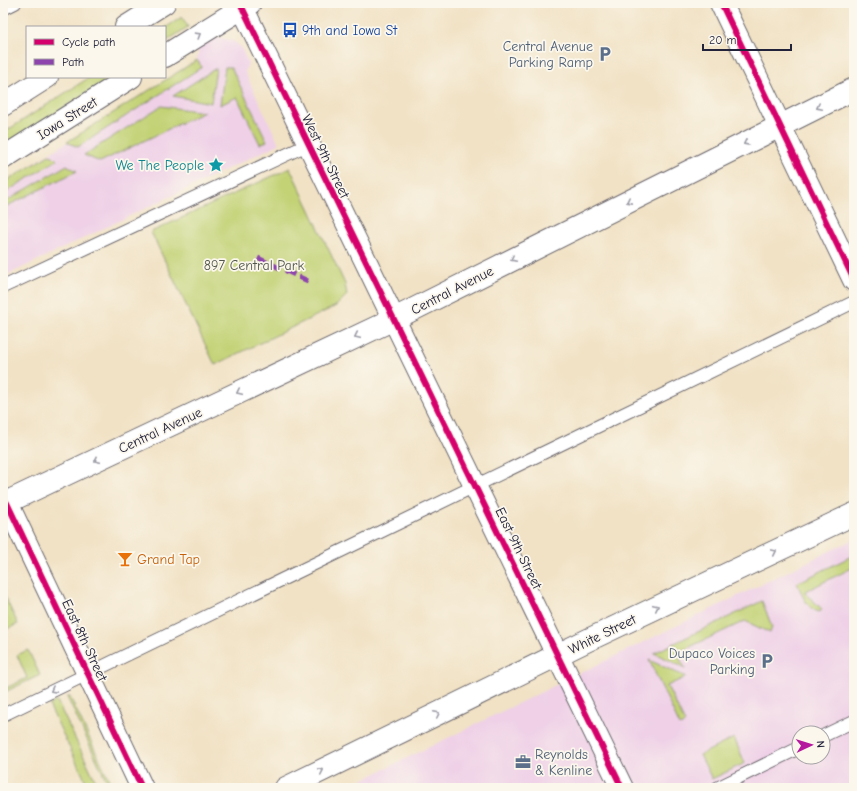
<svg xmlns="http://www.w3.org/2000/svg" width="857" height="791" viewBox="0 0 857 791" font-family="'Comic Neue',sans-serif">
<rect width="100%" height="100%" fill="#fbf7ec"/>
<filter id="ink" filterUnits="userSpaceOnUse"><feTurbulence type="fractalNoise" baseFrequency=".025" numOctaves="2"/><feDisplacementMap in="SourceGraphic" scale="8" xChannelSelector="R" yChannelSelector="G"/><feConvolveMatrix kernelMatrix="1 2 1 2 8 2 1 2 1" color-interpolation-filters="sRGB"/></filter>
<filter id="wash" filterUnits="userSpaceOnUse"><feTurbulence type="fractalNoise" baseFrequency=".012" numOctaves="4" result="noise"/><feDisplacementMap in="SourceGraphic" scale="16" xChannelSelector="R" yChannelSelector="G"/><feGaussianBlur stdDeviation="0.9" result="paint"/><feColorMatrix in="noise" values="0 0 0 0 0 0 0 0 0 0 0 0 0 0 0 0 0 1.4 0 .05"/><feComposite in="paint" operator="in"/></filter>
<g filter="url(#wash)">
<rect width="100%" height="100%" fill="#f1e2c5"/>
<path fill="#efd0e7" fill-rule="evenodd" d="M214,38H222L233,41L241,47L248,63L245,72L279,144L3,277V183L197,60L199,48L207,41Z
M854,539V788H346L513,706ZM799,733H823V757H799Z"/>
<path fill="#c2d274" stroke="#727a58" d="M182,17L188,27L165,42V28Z
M197,60L202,67L78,147L67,142Z
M225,67H231L267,141L260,144L237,97L220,105Z
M216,68L211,103L173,96Z
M90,77H112L3,147V133Z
M161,106L204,112L100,162L84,155Z
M49,155L53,156L57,160L3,194V183Z
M67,165L77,171L3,208V203Z
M290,168L345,284L347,295L336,306L215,365L151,232Z
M854,555V567L804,592L822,609L820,612C806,610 802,593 797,583Z
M3,593L18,624L5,630L3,626Z
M762,601L772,627L770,633L745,621L677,653L685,668L654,653Z
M28,650L40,675L5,692L4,689L27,678L17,655Z
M649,660L686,677L667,686L685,723L680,726Z
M67,697H70L113,788H110Z
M57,701L99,788H89L49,705Z
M734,738L745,763L712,779L700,755Z"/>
</g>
<g filter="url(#ink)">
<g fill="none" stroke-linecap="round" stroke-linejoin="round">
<defs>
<path id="service" d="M3,9L15,3
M3,287L307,145
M3,715L854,302
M823,736L854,721
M717,788L799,748"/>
<path id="minor" d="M721,3L854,280
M126,27L164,3
M165,56L250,3
M3,105L47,77
M3,158L131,77
M7,503L142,788"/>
<path id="secondary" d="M240,3L622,788"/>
<path id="primary" d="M3,504L392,320L854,89
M286,788L586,641L854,514"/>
</defs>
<use href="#service" stroke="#6a656b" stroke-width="14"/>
<use href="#minor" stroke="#6a656b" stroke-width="24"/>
<use href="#secondary" stroke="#6a656b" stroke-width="24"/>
<use href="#primary" stroke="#6a656b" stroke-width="24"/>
<use href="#service" stroke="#fff" stroke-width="12"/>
<use href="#minor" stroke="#fff" stroke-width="22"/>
<use href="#secondary" stroke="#fff" stroke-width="22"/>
<use href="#primary" stroke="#fff" stroke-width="22"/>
<path stroke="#8e44ad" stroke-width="5" stroke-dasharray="10 5" stroke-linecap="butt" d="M258,258L310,282"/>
<defs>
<path id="cycleway" d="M240,3L622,788
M721,3L854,280
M7,503L142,788"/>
</defs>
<use href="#cycleway" stroke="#fbf7ec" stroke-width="8"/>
<use href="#cycleway" stroke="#d6006c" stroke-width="6"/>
</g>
<defs><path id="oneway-chevron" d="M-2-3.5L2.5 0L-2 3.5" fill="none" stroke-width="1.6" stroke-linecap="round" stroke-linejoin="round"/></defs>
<g stroke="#9c9ca7">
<use href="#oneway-chevron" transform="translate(198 35) rotate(-32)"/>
<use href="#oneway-chevron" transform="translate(819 107) rotate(153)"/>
<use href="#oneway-chevron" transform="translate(746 143) rotate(154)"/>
<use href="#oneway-chevron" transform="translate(629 201) rotate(153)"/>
<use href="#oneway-chevron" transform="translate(513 259) rotate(153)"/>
<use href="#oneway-chevron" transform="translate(357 336) rotate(155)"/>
<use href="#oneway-chevron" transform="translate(239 392) rotate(155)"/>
<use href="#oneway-chevron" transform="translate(97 460) rotate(155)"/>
<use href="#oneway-chevron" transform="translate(774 552) rotate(-25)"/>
<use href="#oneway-chevron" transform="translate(656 607) rotate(-25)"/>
<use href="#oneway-chevron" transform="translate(53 690) rotate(152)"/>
<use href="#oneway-chevron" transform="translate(437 714) rotate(-26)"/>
<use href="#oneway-chevron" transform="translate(321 771) rotate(-26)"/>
</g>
</g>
<defs>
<symbol id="bus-bare" viewBox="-9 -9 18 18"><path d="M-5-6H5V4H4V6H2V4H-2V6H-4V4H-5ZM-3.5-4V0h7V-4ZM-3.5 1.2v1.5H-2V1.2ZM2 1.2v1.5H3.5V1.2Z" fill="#1a4fb4" stroke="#fbf7ec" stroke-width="2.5" paint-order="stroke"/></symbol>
<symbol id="parking-bare" viewBox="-9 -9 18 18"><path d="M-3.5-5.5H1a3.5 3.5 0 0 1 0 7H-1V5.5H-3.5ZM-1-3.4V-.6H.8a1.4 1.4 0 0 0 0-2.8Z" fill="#5c6f8a" stroke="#fbf7ec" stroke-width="2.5" paint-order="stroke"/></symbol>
<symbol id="sight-bare" viewBox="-9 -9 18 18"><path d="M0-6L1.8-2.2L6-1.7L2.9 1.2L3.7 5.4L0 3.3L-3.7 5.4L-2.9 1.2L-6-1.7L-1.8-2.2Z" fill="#0f9aa8" stroke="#fbf7ec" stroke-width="2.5" paint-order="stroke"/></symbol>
<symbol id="bar-bare" viewBox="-9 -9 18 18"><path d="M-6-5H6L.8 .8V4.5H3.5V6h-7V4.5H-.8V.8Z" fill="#e8710a" stroke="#fbf7ec" stroke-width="2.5" paint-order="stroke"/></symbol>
<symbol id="office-bare" viewBox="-9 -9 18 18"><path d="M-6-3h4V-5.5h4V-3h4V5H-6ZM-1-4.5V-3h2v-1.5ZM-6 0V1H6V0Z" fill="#5c6f8a" stroke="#fbf7ec" stroke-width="2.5" paint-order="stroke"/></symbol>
</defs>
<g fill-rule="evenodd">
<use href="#bus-bare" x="279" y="19" width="22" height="22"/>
<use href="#parking-bare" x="594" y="43" width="22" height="22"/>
<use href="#sight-bare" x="205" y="154" width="22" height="22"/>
<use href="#bar-bare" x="114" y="548" width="22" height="22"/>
<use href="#parking-bare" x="756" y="650" width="22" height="22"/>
<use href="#office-bare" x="512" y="751" width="22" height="22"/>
</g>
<g text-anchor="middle" stroke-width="3.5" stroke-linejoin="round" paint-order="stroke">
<g font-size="14" fill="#164399" stroke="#fbf7ec" text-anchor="start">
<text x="302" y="35">9th and Iowa St</text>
</g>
<g font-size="14" fill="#4e5e75" stroke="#fbf7ec" text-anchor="end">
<text x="593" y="51">Central Avenue<tspan x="593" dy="16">Parking Ramp</tspan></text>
<text x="755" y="658">Dupaco Voices<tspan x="755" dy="16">Parking</tspan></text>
<text x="535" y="759" text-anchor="start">Reynolds<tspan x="535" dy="16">&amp; Kenline</tspan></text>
</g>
<g font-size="14" fill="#22223b" stroke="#fbf7ec">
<text transform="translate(67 118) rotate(-32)" y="5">Iowa Street</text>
<text transform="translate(326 156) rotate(64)" y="5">West 9th Street</text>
<text transform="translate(452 290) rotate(-27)" y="5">Central Avenue</text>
<text transform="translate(160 430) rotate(-25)" y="5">Central Avenue</text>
<text transform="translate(519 548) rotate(64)" y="5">East 9th Street</text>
<text transform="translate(602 634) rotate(-26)" y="5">White Street</text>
<text transform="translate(85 640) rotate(65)" y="5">East 8th Street</text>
</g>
<g font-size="14" fill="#0d838f" stroke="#fbf7ec" text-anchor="end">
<text x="204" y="170">We The People</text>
</g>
<g font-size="14" fill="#52574c" stroke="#fbf7ec">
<text x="254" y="270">897 Central Park</text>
</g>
<g font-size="14" fill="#c56008" stroke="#fbf7ec" text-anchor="start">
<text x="137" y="564">Grand Tap</text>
</g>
</g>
<rect width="857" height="791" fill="none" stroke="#fbf7ec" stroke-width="16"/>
<rect x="26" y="26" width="140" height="52" fill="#fbf7ec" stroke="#a4a2a5"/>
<rect x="34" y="39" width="20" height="6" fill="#d6006c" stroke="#a4a2a5"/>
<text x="62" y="46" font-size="12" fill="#22223b">Cycle path</text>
<rect x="34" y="59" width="20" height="6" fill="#8e44ad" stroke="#a4a2a5"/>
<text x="62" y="66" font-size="12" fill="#22223b">Path</text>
<g transform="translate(811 745) rotate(86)"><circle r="19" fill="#fbf7ec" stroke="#a4a2a5"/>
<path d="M0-3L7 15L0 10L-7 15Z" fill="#b5179e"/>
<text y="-6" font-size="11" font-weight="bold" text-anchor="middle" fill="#22223b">N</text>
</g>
<path d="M703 44v6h88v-6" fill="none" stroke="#22223b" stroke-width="2"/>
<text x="709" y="44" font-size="12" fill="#22223b" stroke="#fbf7ec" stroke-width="3" paint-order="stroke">20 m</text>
</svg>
